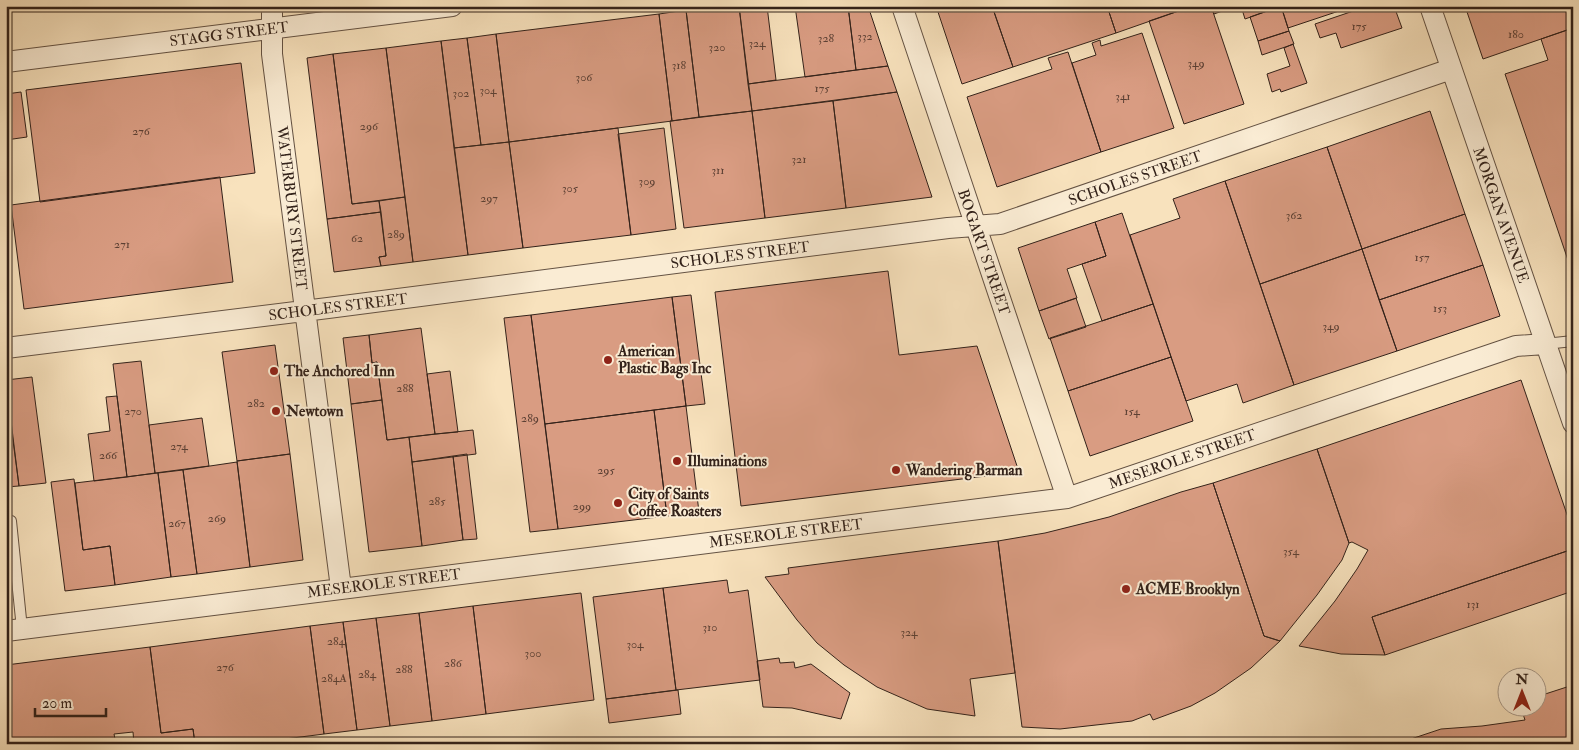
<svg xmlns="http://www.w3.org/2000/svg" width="1579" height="750" viewBox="0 0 1579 750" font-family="'IM FELL Double Pica',serif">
<rect width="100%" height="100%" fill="#f8e2bd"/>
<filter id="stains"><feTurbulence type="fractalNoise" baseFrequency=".004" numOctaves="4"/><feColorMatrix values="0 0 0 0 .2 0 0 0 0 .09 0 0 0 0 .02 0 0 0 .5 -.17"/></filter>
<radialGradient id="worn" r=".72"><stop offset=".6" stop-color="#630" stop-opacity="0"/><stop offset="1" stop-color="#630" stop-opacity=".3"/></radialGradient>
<path fill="#d99c82" stroke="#33221a" d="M718,6H739L752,111L699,117L686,10Z
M739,6H767L776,80L748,84Z
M795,6H848L856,70L805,77Z
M848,6H868L888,66L856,70Z
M936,6H992L1013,67L962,84Z
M992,6H1107L1116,33L1013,67Z
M1107,6H1193L1116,33Z
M1193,6H1211L1244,104L1184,124L1149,21Z
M1211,6H1236L1214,14Z
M1241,6H1275L1276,8L1245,19Z
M1281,6H1354L1288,28Z
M1281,6L1289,31L1258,41L1250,17Z
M1368,6H1394L1402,28L1341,48L1336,33L1320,38L1315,24Z
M1465,6H1573V28L1483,59Z
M686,10L699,117L672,121L659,14Z
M659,14L672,121L509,142L496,34Z
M1573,28V275L1505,74L1548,60L1541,39Z
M1289,31L1294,44L1262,55L1258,41Z
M1142,33L1174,128L1101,152L1072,63L1096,55L1092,43L1100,40L1101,46Z
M496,34L509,142L481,145L467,38Z
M467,38L481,145L454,148L441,41Z
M441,41L468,255L413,262L386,48Z
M1293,44L1307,83L1281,92L1280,89L1272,92L1267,74L1290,66L1284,48Z
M386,48L405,197L352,204L333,54Z
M1068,52L1101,152L997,187L967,97L1052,69L1048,58Z
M333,54L352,204L379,201L381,212L327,219L307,58Z
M241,63L255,173L40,202L26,90Z
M888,66L897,92L752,111L748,84Z
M21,92L27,137L6,140V94Z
M897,92L932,197L846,208L833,101Z
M833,101L846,208L765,218L752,111Z
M752,111L765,218L684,228L670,121Z
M1430,111L1465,214L1362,249L1327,147Z
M618,128L631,235L523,248L509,142Z
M664,128L676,229L631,235L618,134Z
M509,142L523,248L468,255L454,148Z
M1327,147L1362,249L1260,284L1225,181Z
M220,177L233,282L24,309L11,205Z
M1225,181L1294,385L1243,403L1237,384L1186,401L1130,235L1180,218L1173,199Z
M405,197L413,262L381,266L379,257L386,256L379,201Z
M381,212L386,256L379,257L381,266L334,272L327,219Z
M1122,213L1153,304L1102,321L1082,264L1106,256L1095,222Z
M1465,214L1483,265L1379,300L1362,249Z
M1095,222L1106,256L1067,269L1077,298L1039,311L1018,248Z
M1362,249L1397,351L1294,385L1260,284Z
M1483,265L1500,316L1397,351L1379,300Z
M888,271L899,355L977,346L1019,472L741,506L715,292Z
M691,295L705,404L686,406L672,297Z
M672,297L686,406L545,424L531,315Z
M1076,298L1086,327L1049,339L1039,311Z
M1153,304L1171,357L1068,391L1050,338Z
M531,315L558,529L530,532L504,318Z
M421,328L435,434L387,440L377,362L372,363L369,335Z
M369,335L372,363L377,362L382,400L351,404L343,338Z
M275,345L290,454L237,461L222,352Z
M1171,357L1193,421L1090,456L1068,391Z
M141,361L155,473L127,477L113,364Z
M450,371L458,432L435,434L427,374Z
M32,377L46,483L19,486L6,380Z
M1521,380L1573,532V549L1372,617L1385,655L1341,654L1299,646L1335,601L1357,569L1368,550L1352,542L1349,543L1317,449Z
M6,388L19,486L6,487Z
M117,396L127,477L94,481L88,434L110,431L106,397Z
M382,400L387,440L409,437L422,546L369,552L351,404Z
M686,406L699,512L667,516L654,410Z
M654,410L667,516L558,529L545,424Z
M202,418L209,466L155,473L149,425Z
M473,430L476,454L412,462L409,437Z
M1317,449L1349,543L1342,560L1317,595L1280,641L1264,636L1213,483Z
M290,454L303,560L250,567L237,461Z
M467,454L477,539L463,540L453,456Z
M453,456L463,540L422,546L412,462Z
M237,462L250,567L197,574L183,470Z
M183,470L197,574L171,577L158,473Z
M158,473L171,577L115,585L110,546L83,550L75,483Z
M74,479L83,550L110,546L115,585L65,591L51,482Z
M1213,483L1264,636L1280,641L1251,668L1215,693L1191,706L1153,720L1150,714L1132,721L1060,729L1022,727L998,541L1045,533L1109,517L1181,492Z
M998,541L1015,673L970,679L975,716L927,709L877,687L844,665L817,643L797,620L765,577L789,574L788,568Z
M1573,549V591L1385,655L1372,617Z
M727,580L729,593L748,590L760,680L676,690L663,588Z
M663,588L676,690L606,699L593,597Z
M581,593L594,700L486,714L473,606Z
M473,606L486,714L432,721L419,613Z
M419,613L432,721L390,726L376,618Z
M376,618L390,726L357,730L343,622Z
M343,622L357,730L324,734L310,626Z
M310,626L324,734L246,744H195L193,729L161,733L150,647Z
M150,647L161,733L193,729L195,744H134L133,732L114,734L116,744H6V665Z
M779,658L780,663L794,662L795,668L811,664L850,693L841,719L792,708L763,707L757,661Z
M1573,685V744H1396L1441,729L1482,726L1525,720L1521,708H1536V697Z
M678,690L681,714L609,723L606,699Z"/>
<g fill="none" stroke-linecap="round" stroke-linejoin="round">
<defs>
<path id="service" d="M1545,344L1573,341
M11,521L22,629"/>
<path id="minor" d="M272,6V54L341,588
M902,6L1067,498
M1430,6L1573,423
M6,62L452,6
M6,348L328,308L948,228L1000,224L1451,69
M6,631L1067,498L1516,346L1545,344"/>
</defs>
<use href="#service" stroke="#645243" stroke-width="12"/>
<use href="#minor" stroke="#645243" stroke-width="22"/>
<use href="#service" stroke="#faecd4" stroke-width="10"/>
<use href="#minor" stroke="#faecd4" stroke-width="20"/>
</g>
<g fill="#8f2418" stroke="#faecd4" stroke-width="2">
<circle cx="608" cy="360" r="5"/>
<circle cx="274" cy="371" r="5"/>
<circle cx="276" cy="411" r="5"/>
<circle cx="677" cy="461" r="5"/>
<circle cx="896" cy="470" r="5"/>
<circle cx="618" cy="503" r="5"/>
<circle cx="1126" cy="589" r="5"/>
</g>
<g text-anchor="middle" stroke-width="4" stroke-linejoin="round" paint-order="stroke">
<g font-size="12" fill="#5c4034">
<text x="1359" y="30">175</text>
<text x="1516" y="38">180</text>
<text x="865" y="40">332</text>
<text x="826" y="42">328</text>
<text x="757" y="47">324</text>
<text x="717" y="51">320</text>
<text x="1196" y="67">349</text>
<text x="679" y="69">318</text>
<text x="584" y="81">306</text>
<text x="822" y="92">175</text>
<text x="488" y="94">304</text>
<text x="461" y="97">302</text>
<text x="1123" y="100">341</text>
<text x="369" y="130">296</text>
<text x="141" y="135">276</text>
<text x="799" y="163">321</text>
<text x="718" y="174">311</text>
<text x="647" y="185">309</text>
<text x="570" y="192">305</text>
<text x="489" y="202">297</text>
<text x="1294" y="219">362</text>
<text x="396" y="238">289</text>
<text x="357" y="242">62</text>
<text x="122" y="248">271</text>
<text x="1422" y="261">157</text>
<text x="1440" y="312">153</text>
<text x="1331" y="330">349</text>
<text x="405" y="392">288</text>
<text x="256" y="407">282</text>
<text x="133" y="415">270</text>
<text x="1132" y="415">154</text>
<text x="530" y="422">289</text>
<text x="179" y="450">274</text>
<text x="108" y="459">266</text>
<text x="606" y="474">295</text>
<text x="437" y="505">285</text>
<text x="582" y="510">299</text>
<text x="217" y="522">269</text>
<text x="177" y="527">267</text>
<text x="1291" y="555">354</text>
<text x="1473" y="608">131</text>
<text x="710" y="631">310</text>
<text x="909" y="636">324</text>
<text x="336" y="645">284</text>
<text x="635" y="648">304</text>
<text x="533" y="657">300</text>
<text x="453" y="667">286</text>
<text x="225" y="671">276</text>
<text x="404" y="673">288</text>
<text x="367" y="678">284</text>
<text x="334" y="682">284A</text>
</g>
<g font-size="15" fill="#33221a" stroke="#faecd4">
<text transform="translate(229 34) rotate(-7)" y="5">STAGG STREET</text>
<text transform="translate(1135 178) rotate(-19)" y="5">SCHOLES STREET</text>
<text transform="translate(292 208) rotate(83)" y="5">WATERBURY STREET</text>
<text transform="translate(1501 215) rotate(71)" y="5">MORGAN AVENUE</text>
<text transform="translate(984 252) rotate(71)" y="5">BOGART STREET</text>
<text transform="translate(740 255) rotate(-7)" y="5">SCHOLES STREET</text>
<text transform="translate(338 307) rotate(-7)" y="5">SCHOLES STREET</text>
<text transform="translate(1182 459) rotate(-19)" y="5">MESEROLE STREET</text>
<text transform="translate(786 533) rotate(-7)" y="5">MESEROLE STREET</text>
<text transform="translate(384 583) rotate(-7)" y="5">MESEROLE STREET</text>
</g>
<g font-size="15" font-weight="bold" fill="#33221a" stroke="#faecd4" text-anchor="start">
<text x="618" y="356">American<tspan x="618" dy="17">Plastic Bags Inc</tspan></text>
<text x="284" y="376">The Anchored Inn</text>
<text x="286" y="416">Newtown</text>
<text x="687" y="466">Illuminations</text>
<text x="906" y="475">Wandering Barman</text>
<text x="628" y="499">City of Saints<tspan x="628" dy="17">Coffee Roasters</tspan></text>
<text x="1136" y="594">ACME Brooklyn</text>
</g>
</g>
<rect width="1579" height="750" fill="none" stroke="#f8e2bd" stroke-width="25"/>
<rect x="8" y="8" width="1564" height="735" fill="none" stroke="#33221a" stroke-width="2.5"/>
<rect x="12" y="12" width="1554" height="725" fill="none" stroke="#33221a"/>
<g transform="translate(1522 692)"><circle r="24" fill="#faecd4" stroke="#aa9b8a"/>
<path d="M0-4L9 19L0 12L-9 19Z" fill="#8f2418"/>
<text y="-8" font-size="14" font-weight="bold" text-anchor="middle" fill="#33221a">N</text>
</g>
<path d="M35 708v8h71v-8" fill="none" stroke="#33221a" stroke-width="2.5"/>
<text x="42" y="708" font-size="15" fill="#33221a" stroke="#faecd4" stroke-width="4" paint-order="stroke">20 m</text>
<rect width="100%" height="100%" filter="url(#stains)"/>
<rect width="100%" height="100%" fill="url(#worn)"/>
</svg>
